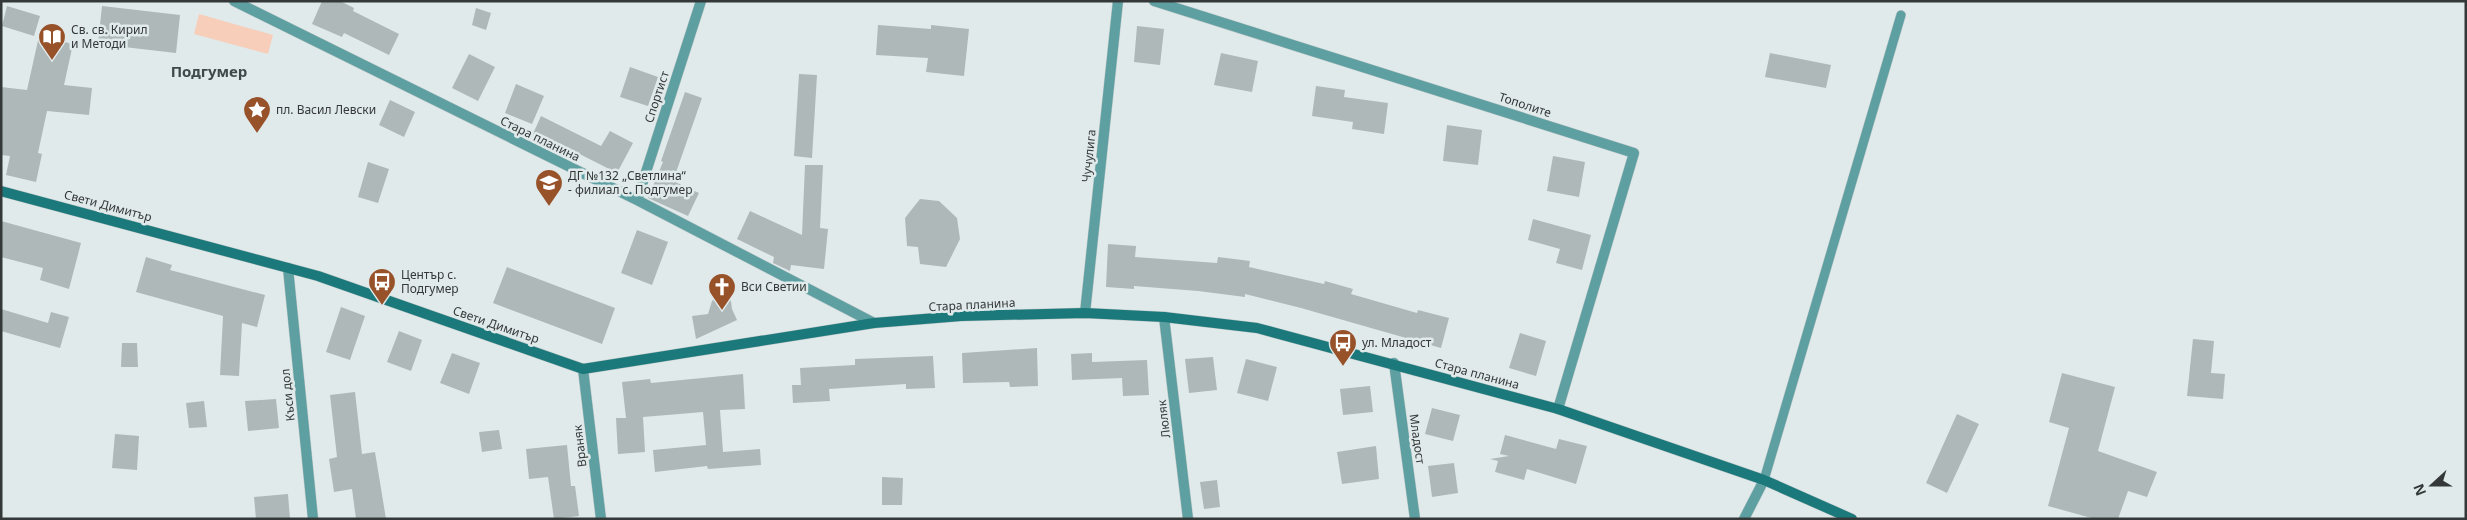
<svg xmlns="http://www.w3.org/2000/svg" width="2467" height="520" viewBox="0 0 2467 520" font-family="'Noto Sans',sans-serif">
<rect width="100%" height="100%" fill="#e0eaeb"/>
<path fill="#f6ceb9" d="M199,14L273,35L268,54L194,34Z"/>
<path fill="#aeb8b8" d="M322,1H340L354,8L353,11L399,34L389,55L344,33L342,37L312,24Z
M7,6L40,16L34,36L2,26Z
M102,6L180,15L176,53L98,44Z
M476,8L491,13L486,30L472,25Z
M878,25L931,29V25L969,29L964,76L926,72L928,58L876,55Z
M1137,26L1164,29L1160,65L1134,62Z
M39,36L73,44L64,85L92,88L89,115L47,111L38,153L42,154L36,182L6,175L10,156L1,155V87L27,90Z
M1221,53L1258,61L1252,92L1214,85Z
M1770,53L1831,65L1826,88L1765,77Z
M469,54L495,67L478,101L452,88Z
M630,67L658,77L648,106L620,97Z
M799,74L817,75L812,158L794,156Z
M516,84L544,96L532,124L505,113Z
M1316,86L1345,90L1344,97L1388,103L1384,134L1352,129L1353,122L1312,116Z
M685,92L702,98L673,181L699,193L688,216L648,198L663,162L661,161Z
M390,100L415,112L404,137L379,125Z
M541,116L601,146L610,131L633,143L617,173L554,141L552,145L532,136Z
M1447,125L1482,130L1478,165L1443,161Z
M1553,156L1585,162L1579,197L1547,191Z
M368,162L389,169L378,203L358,197Z
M805,165H823L820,228L828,229L824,269L791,265L790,271L773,263L774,257L737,239L750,211L802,235Z
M920,199L939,201L957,218L960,239L946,267L920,264L918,247L907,246L905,218Z
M1533,219L1591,235L1582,270L1556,263L1560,249L1528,240Z
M1,221L81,243L69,289L40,280L43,268L1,257Z
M637,230L668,242L652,285L621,273Z
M1108,244L1136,246L1135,257L1217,263L1218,257L1250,261L1249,267L1324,284L1325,281L1353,289L1351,294L1417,313L1418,310L1449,318L1441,348L1301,308L1245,294V297L1198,291L1134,286V289L1106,287Z
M146,257L172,265L170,270L265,295L257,327L242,323L239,376L220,375L223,316L136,292Z
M507,267L615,308L602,344L493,303Z
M719,295H725L731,301L732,309L737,320L696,339L692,316L708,314L712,301Z
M341,307L365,316L350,360L326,352Z
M1,309L48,323L51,312L69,317L60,348L1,331Z
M399,331L422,340L411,371L387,362Z
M1520,333L1546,341L1536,376L1509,368Z
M2193,339L2214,341L2211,373L2225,374L2223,399L2187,396Z
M122,343H137L138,367H121Z
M1037,348L1038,386L1010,387L1009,382L963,383L962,353Z
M452,353L480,363L469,394L440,383Z
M1092,353V362L1147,360L1149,395L1123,396L1122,378L1072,380L1071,354Z
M933,356L935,388L906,389V384L829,389L830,401L793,403L792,385H801L800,368L855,365V359Z
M1213,357L1217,390L1189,393L1185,359Z
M1246,359L1277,367L1268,401L1237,393Z
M2062,373L2115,387L2098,451L2157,472L2147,497L2128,491L2118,519H2095L2048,506L2069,428L2049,422Z
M743,374L745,409L720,410L723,452L760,449L761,465L708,469L707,466L655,472L653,450L706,445L703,412L643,417L645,452L618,454L616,418H626L622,382L650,379L651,383Z
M1370,386L1373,412L1343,415L1340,389Z
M355,392L362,454L375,452L386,519H356L352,489L334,492L329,459L337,457L330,395Z
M276,399L279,428L248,431L245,401Z
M204,401L207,427L189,428L186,403Z
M1432,408L1460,415L1453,441L1425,434Z
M1957,414L1979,424L1947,493L1926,483Z
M499,430L502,449L482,452L479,432Z
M115,434L139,436L137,470L112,468Z
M1505,435L1556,449L1559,439L1587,446L1576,484L1527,469L1524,480L1495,472L1498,461L1490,459L1509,456L1500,454Z
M567,445L571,486H575L579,516L554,519L548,477L529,479L526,449Z
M1376,446L1379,479L1342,484L1337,452Z
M1454,463L1458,493L1432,497L1428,466Z
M882,477L903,478L902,505H882Z
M1217,480L1220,507L1204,509L1200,482Z
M288,494L290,519H256L254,497Z"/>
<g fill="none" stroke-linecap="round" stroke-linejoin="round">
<defs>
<path id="lane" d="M1764,480L1901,15"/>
<path id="street" d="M234,1L637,200L874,323
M1154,1L1634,153L1558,409
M637,200L701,1
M288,268L313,519
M1085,313L1118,1
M1164,317L1188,519
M1394,363L1415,519
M583,369L601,519
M1744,519L1764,480"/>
<path id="secondary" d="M1,191L318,276L583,369L874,323L961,316L1085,313L1164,317L1257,328L1558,409L1764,480L1852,519"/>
</defs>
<use href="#lane" stroke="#bec6c7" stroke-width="10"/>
<use href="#street" stroke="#bec6c7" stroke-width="11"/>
<use href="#secondary" stroke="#bec6c7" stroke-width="11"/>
<use href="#lane" stroke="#5ea0a2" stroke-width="9"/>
<use href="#street" stroke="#5ea0a2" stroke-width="10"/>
<use href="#secondary" stroke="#1c797b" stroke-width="10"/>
</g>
<defs>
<symbol id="library-pin" viewBox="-11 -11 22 30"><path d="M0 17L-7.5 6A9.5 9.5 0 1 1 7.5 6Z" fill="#985229" stroke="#e0eaeb"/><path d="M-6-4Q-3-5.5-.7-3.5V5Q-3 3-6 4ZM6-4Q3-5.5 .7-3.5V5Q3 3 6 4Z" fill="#fff"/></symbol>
<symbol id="sight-pin" viewBox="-11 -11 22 30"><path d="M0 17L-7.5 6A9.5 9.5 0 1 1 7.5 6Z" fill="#985229" stroke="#e0eaeb"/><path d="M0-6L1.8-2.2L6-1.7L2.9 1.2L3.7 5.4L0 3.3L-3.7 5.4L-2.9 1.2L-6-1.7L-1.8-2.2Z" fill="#fff"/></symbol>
<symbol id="school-pin" viewBox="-11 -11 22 30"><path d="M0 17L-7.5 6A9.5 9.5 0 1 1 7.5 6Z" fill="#985229" stroke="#e0eaeb"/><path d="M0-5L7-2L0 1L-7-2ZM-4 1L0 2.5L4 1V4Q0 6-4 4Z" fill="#fff"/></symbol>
<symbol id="bus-pin" viewBox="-11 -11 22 30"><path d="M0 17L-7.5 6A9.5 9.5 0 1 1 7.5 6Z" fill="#985229" stroke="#e0eaeb"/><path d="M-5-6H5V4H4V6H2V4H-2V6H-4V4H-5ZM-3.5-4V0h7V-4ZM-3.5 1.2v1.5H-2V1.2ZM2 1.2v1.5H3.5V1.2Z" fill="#fff"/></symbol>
<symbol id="church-pin" viewBox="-11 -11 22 30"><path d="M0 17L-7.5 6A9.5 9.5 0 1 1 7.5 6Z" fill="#985229" stroke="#e0eaeb"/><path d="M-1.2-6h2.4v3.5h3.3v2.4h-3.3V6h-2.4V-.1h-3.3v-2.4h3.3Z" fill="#fff"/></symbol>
</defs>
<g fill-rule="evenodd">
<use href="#library-pin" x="36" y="21" width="32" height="43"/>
<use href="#sight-pin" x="241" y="94" width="32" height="43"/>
<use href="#school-pin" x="533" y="167" width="32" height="43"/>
<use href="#bus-pin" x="366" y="266" width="32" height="43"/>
<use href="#church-pin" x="706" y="271" width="32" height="43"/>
<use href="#bus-pin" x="1327" y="327" width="32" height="43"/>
</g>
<g text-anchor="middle" stroke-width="5" stroke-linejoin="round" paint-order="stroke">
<g font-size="12" fill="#343838" stroke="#e0eaeb" text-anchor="start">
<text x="71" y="34">Св. св. Кирил<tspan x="71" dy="14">и Методи</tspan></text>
<text x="276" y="114">пл. Васил Левски</text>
<text x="568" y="180">ДГ №132 „Светлина“<tspan x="568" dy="14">- филиал с. Подгумер</tspan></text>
<text x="401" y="279">Център с.<tspan x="401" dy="14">Подгумер</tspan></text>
<text x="741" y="291">Вси Светии</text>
<text x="1362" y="347">ул. Младост</text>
</g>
<g font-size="12" fill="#343838" stroke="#e0eaeb">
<text transform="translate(657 97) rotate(-72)" y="4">Спортист</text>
<text transform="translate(1525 105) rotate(18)" y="4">Тополите</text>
<text transform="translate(540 139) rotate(26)" y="4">Стара планина</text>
<text transform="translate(1089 156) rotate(-84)" y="4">Чучулига</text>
<text transform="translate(108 206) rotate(15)" y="4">Свети Димитър</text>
<text transform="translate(972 305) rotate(-3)" y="4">Стара планина</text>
<text transform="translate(496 325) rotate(19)" y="4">Свети Димитър</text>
<text transform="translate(1477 374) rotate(15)" y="4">Стара планина</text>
<text transform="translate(288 395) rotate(-96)" y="4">Къси дол</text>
<text transform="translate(1164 419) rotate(-97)" y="4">Люляк</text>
<text transform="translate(1417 439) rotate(82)" y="4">Младост</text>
<text transform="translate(580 446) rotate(-97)" y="4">Враняк</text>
</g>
<g font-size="15" font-weight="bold" fill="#404949" stroke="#e0eaeb">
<text x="209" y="77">Подгумер</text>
</g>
</g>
<rect width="2467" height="520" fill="none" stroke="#343838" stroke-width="5"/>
<g transform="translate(2432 485) rotate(249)" stroke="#e0eaeb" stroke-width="4" paint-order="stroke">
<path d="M0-4L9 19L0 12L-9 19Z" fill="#343838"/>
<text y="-8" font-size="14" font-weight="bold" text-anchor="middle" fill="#343838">N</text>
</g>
</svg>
